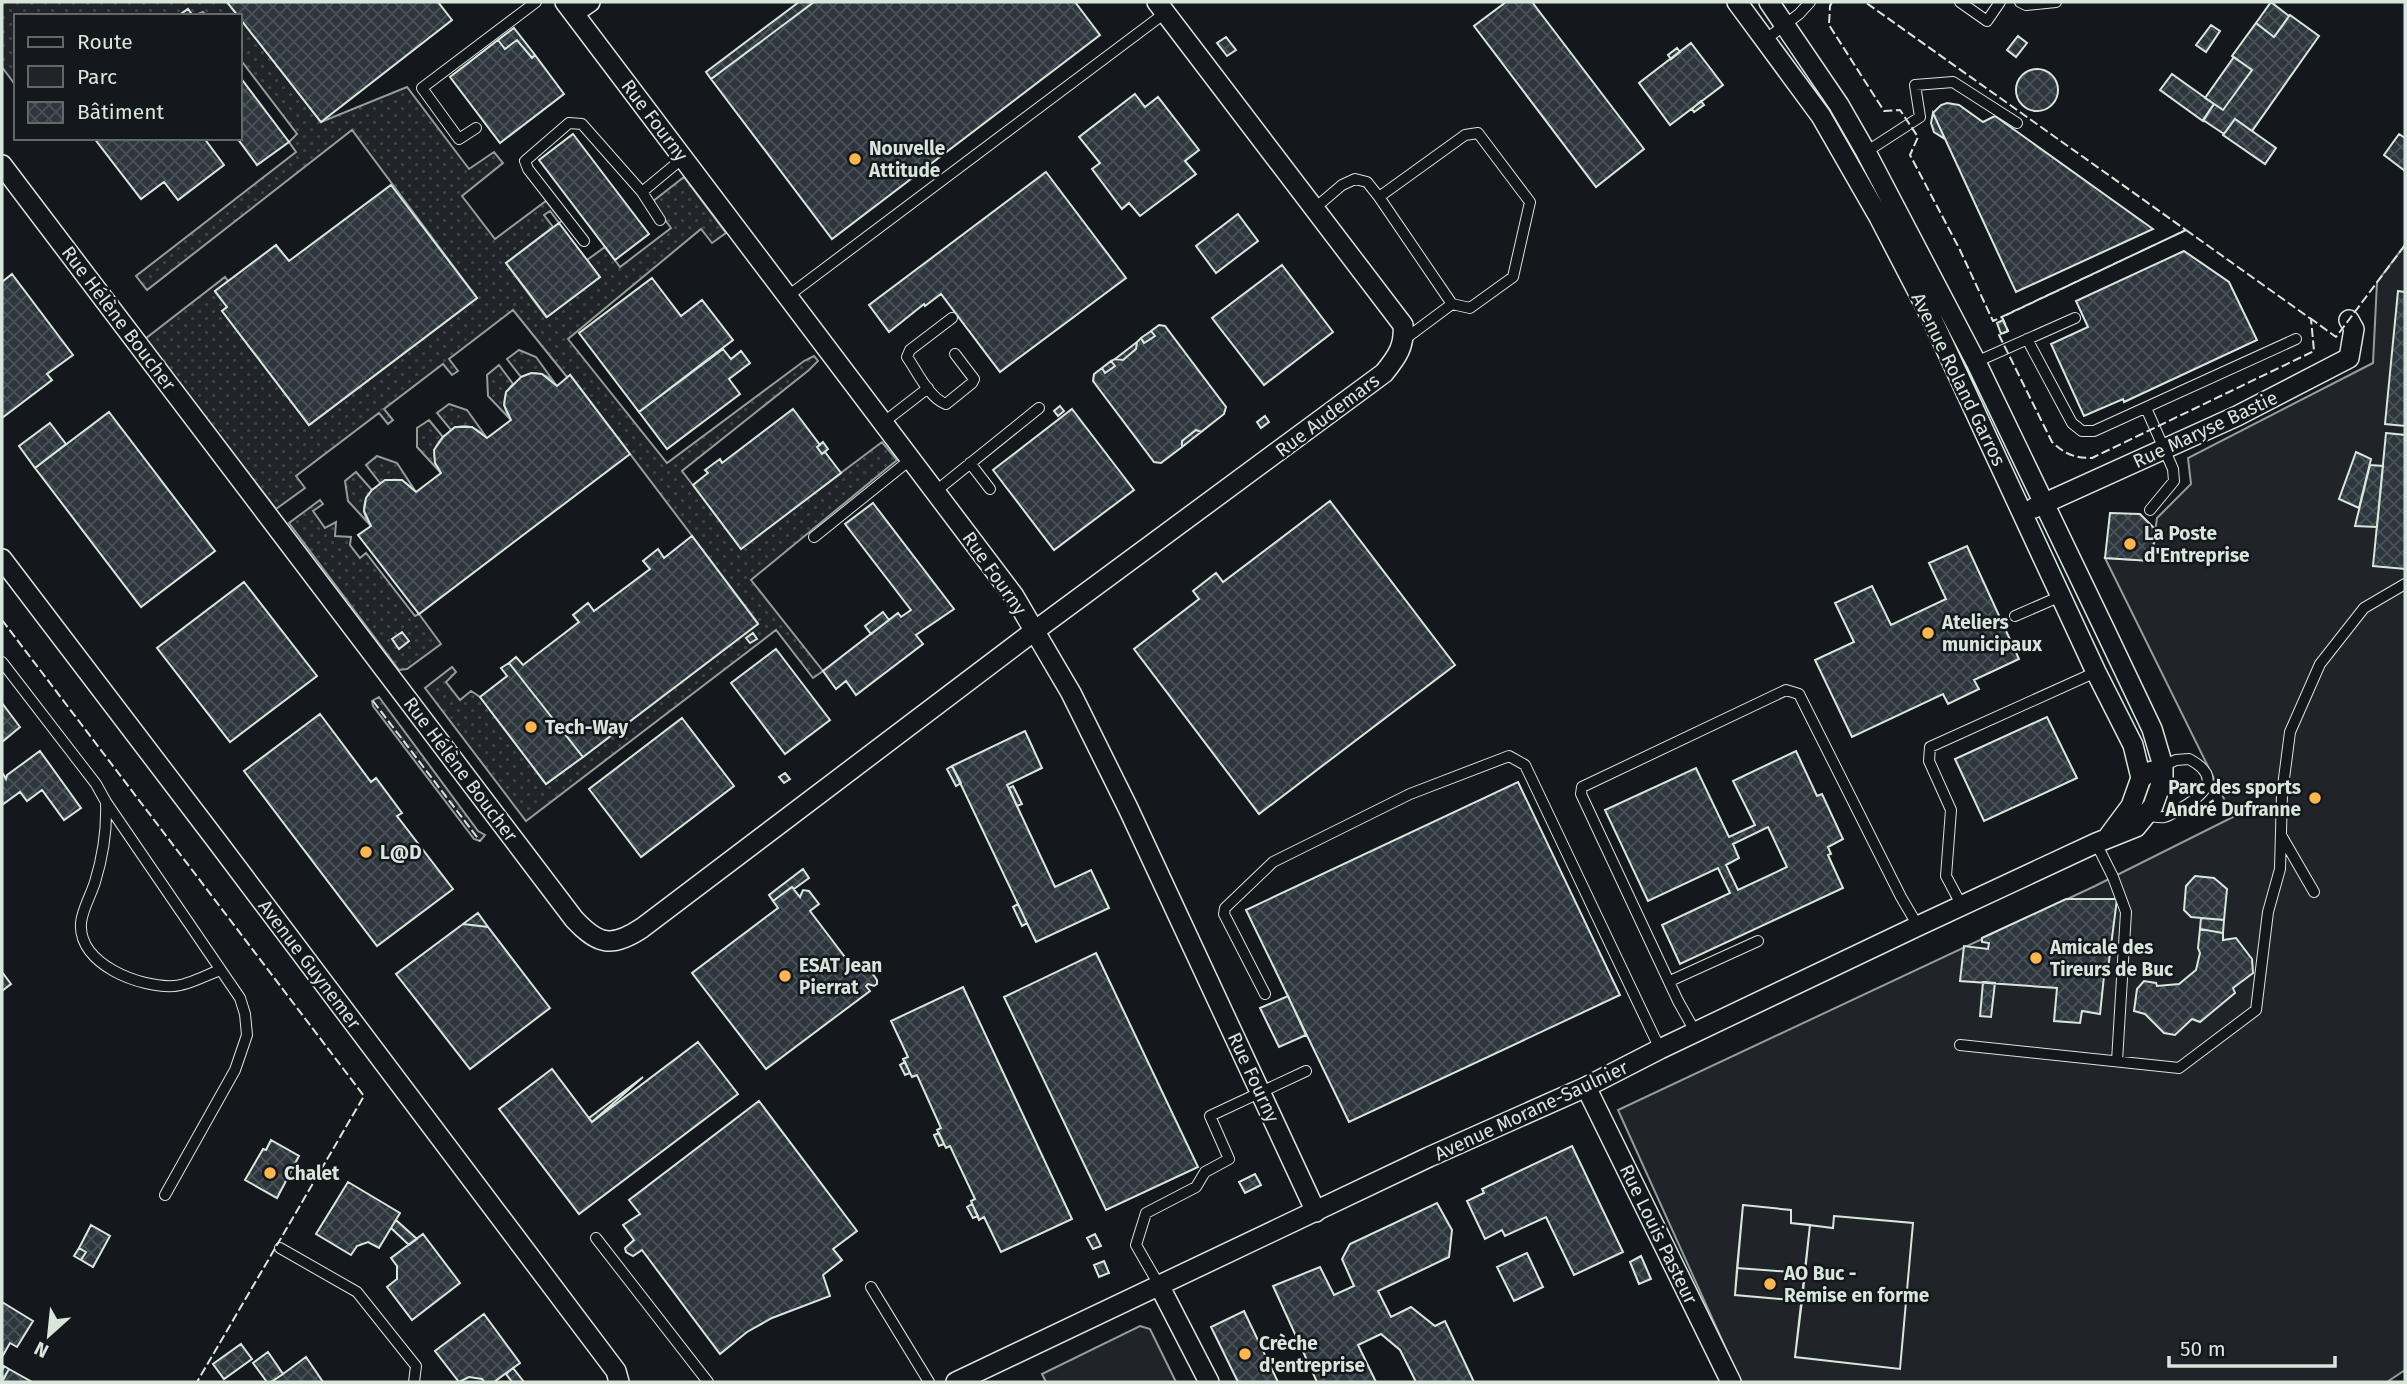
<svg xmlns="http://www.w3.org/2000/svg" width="2407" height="1384" viewBox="0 0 2407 1384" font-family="'Fira Sans',sans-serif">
<defs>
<pattern id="grass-dots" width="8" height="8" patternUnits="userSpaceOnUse" patternTransform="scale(1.75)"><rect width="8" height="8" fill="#202428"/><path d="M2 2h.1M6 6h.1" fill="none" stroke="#404447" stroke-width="1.8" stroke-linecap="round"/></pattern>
<pattern id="building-cross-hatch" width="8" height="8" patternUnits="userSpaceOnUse" patternTransform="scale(1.75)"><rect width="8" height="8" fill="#2c363c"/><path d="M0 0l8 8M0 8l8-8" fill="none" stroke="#4a5358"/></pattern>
</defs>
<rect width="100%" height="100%" fill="#14181c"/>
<path fill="url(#grass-dots)" stroke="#939e99" stroke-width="2" d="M2,2H227L238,16H207L203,12L193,16L188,9L178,16H16V86L2,67Z
M240,18L321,122L407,87L469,169L494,152L503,163L462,196L495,239L546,201L562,221L559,223L550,211L544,215L553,227L506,263L546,317L600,277L587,260L605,247L620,267L671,228L652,202L684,177L726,233L712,243L701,229L568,339L667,463L804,361L814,356L818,361L809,370L682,471L741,548L882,442L897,460L751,580L823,671L813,678L776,630L526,821L425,688L452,667L456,672L446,682L460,700L471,691L480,697L546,784L758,623L571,376L567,377L513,310L449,359L458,371L452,375L443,364L384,409L393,420L388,424L379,413L296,476L305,488L276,509L145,339L225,277L228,281L215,292L227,307L222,311L309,425L477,298L352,130L147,290L136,276L296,152L289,142L297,134L240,59Z
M519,350L536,357L557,386C547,373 535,370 521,377L507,359Z
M499,365L513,384C502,395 502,407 511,420L488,396L487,375Z
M449,404L467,410L487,438C476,427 465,422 451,430L437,413Z
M429,420L443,437C432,448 432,460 441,473L417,447V428Z
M377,456L397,463L416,492C406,480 395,476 380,483L366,465Z
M356,472L372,490C362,502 361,513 371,526L348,501L345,481Z
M320,500L323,504L313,511L325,528L336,522L335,536L351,537L350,545L360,558L366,553L415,616L419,614L441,644L407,669L399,670L289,523Z
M379,697L478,831L485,835L480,841L474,839L373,706L372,701Z"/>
<path fill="#202428" stroke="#939e99" stroke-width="2" d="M2405,245V1370L2387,1382H1741L1618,1110L2095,886L2233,817L2105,558L2151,561L2157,518L2191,484L2188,458L2373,363L2377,282Z
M1140,1326L1150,1329L1176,1382H1046L1042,1374Z"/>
<path fill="url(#building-cross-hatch)" stroke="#d8e6dc" stroke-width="2" fill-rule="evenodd" d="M227,2H438L452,20L321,122Z
M799,2H814L711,79L706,72Z
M814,2H1075L1100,35L832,239L711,79Z
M1506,2H1532L1644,149L1596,187L1474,26Z
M2271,2L2289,16L2274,37L2256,23Z
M188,9L193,16H178Z
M2290,15L2319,36L2252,131L2235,119L2224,134L2203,120L2214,104L2223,110L2252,70L2232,56L2256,23L2274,37Z
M2211,25L2220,31L2206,52L2196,45Z
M514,28L535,55L532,58L517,40L505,49L498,40Z
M2018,36L2027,43L2016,57L2007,50Z
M1226,37L1236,50L1227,56L1217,43Z
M498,40L505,49L517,40L532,58L535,55L564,94L500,143L450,77Z
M1691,43L1723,85L1670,125L1639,83Z
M1677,48L1680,52L1671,59L1668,55Z
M2234,57L2252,70L2223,110L2205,98Z
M2016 90a21 21 0 1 1 42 0a21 21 0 1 1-42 0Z
M2172,74L2214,104L2203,121L2160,90Z
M240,77L289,142L257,165L237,138H240Z
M1135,94L1145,107L1158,97L1199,150L1185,161L1196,174L1140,216L1129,203L1122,209L1092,169L1100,163L1079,137Z
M1701,101L1704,105L1694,112L1692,109Z
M1947,103L1959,105L1983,122L1995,116L2153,229L2016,292L1933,113L1941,105Z
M1933,113L1945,139L1934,132L1931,123Z
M2235,119L2276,148L2265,164L2223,135Z
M573,134L649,234L615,260L539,160Z
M2399,134L2405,138V171L2384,155Z
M94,138H204L224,165L178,200L164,182L141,199Z
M1046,172L1126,278L1000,372L941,294L925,306L924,304L889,332L869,305Z
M391,185L477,298L309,425L222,311L227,307L215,291L276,245L289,261Z
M1238,214L1258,241L1216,273L1196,246Z
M559,223L600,277L547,317L506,263Z
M2184,251L2229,282L2257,340L2124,402L2123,399L2084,416L2051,344L2088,327L2076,301Z
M1282,265L1333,332L1264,385L1212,318Z
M12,274L73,355L47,374L52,380L2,418V282Z
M652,278L681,316L702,300L733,340L639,412L579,333Z
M2398,291L2405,292V426L2385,424Z
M2003,320L2008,331L2001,334L1997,323Z
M1159,325L1165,326L1226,407L1224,414L1201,432L1196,430L1182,441V447L1161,463L1154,462L1093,381L1094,374L1102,368L1105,373L1115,366L1111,361L1115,359L1123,360L1136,349L1137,342L1141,338L1144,343L1155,336L1151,331Z
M1151,331L1155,336L1144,343L1141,338Z
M1137,342L1136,349L1123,360L1115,359Z
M723,349L731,359L741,351L750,363L729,379L740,394L667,449L639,412Z
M1111,361L1115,366L1105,373L1102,368Z
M531,373L542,374L557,386L570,375L630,454L419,614L358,535L371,526L364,511L366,498L372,490L385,480H402L416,492L441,473L435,463L434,450L443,437L455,427H472L487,438L511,420L504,405L506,392L521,377Z
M1060,406L1064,411L1058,416L1054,411Z
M793,409L820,445L817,447L822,454L825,452L841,473L741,549L693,485L708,473L705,470L720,459L722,463Z
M1072,409L1134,490L1054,550L993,470Z
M109,412L215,551L141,607L35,468Z
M1265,416L1269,422L1261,428L1257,422Z
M50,423L66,444L35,468L19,446Z
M1196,430L1201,432L1182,447V441Z
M2386,433L2405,435V569L2373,566Z
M823,442L828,449L822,454L817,447Z
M2356,452L2371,459L2359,508L2339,499Z
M2370,465L2383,466L2377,527L2355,526Z
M1330,501L1455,665L1259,814L1134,649L1199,599L1193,591L1216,573L1223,582Z
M873,503L954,609L916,635L923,644L856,695L846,681L836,689L823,671L898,613L901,617L911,610L845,524Z
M2110,513L2140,514L2156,530L2151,561L2105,558Z
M692,536L758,624L583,757L509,663L516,657L523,665L579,622L573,615L588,603L594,611L650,569L643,561L658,549L664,558Z
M1967,546L2019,659L1974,680L1979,689L1948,704L1943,694L1852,737L1815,660L1854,642L1835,603L1872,586L1891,625L1946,599L1929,563Z
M244,582L317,676L230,742L157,648Z
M883,612L889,620L871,634L865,626Z
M402,632L409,641L399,649L392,639Z
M753,633L757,639L750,643L746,638Z
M776,649L830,720L785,754L731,683Z
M509,663L583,757L546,784L480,697L507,676L501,668Z
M2,703L20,727L2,742Z
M320,714L371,782L376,778L402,813L397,816L453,889L377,946L244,771Z
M2047,717L2077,778L1984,821L1955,759Z
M682,718L734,786L641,857L589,789Z
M1025,731L1042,768L1007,785L1017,806L1055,887L1091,870L1109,908L1036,942L952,766Z
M40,751L81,808L64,820L42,790L27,801L20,792L2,805V772L6,779L7,775Z
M1796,751L1817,796L1822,794L1843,839L1828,847L1831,854L1828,855L1843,888L1680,964L1662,925L1730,893L1718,868L1648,901L1605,810L1696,768L1729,837L1755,825L1733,781ZM1768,827L1787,867L1738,890L1726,865L1739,858L1733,844Z
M952,766L961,783L956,786L947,769Z
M785,773L790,779L784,783L779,777Z
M1518,782L1620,995L1349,1122L1246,910Z
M1013,786L1022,804L1017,806L1009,788Z
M803,869L809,878L794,889L792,887L773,901L769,895Z
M2195,876L2214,878L2227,889L2224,920L2191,917L2184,910L2186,886Z
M792,887L800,897L803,890L809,891L819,904L810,911L857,973L867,966L877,980V984L874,986L868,984L866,986L870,991L766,1069L692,973L778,908L773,901Z
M2066,899H2117L2108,969L2099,967L2097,975L2104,976L2100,1014L2082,1011L2080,1023L2054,1021L2057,988L1960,981L1964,946L1988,949L1989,943L1982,942V938Z
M1018,904L1027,923L1022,926L1013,907Z
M478,913L488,927L463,924Z
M2201,918L2224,920L2223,933L2200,929Z
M463,924L488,927L550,1008L470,1069L396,974Z
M2200,929L2223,933V940L2236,938L2252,959L2253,973L2233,988L2235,993L2200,1022L2192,1019L2175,1035L2164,1033L2145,1014L2134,1011L2137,989L2144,981L2156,983L2157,986L2179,984L2196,970L2200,953L2198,948Z
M1096,953L1198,1167L1106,1210L1004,997Z
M2,972L11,984L2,991Z
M1983,982L1995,983L1991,1017L1980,1016Z
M963,987L1072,1219L1001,1252L984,1217L979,1220L971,1201L975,1199L950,1146L946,1148L937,1130L941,1128L917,1075L912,1077L903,1059L908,1057L891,1021Z
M1288,996L1306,1035L1279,1047L1260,1008Z
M698,1042L738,1094L579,1214L499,1109L552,1069L592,1122Z
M905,1062L910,1073L905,1075L900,1065Z
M643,1077L592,1122L589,1118Z
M759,1101L857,1231L833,1249L842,1260L823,1275L830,1296L772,1318L747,1332L720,1354L642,1250L633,1256L626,1252L625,1248L634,1240L623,1225L640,1214L629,1200Z
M939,1133L944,1144L939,1146L934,1135Z
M271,1140L299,1156L277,1198L245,1180L263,1149L266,1150Z
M1572,1146L1623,1252L1574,1275L1546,1217L1505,1236L1502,1230L1485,1239L1467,1201L1484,1193L1482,1189Z
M1255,1174L1261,1185L1245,1193L1239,1182Z
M348,1182L400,1213L379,1248L368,1242L357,1246L351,1255L316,1234Z
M1437,1203L1452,1230L1449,1257L1378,1291L1391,1317L1411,1307L1435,1326L1445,1321L1474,1382H1416L1400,1350L1381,1334L1358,1345L1376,1382H1317L1273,1286L1320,1267L1334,1295L1354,1286L1342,1259L1350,1244Z
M972,1204L978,1216L973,1218L967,1207Z
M1743,1205L1791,1210V1223L1810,1225L1805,1273L1737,1268Z
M1743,1205L1791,1210V1223L1833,1228L1834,1216L1913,1223L1900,1369L1795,1357L1802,1301L1735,1295Z
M1834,1216L1913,1223L1900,1369L1795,1357L1810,1225L1833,1228Z
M396,1220L417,1239L409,1245L391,1228Z
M91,1225L110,1236L93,1267L81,1260L86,1252L79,1248Z
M423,1234L460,1283L412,1320L387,1287L397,1279V1266L391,1258Z
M1095,1234L1101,1246L1093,1249L1087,1238Z
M79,1248L86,1252L81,1260L74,1256Z
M1527,1253L1543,1287L1514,1301L1497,1267Z
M1641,1256L1651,1279L1639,1284L1630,1262Z
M1104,1261L1109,1273L1099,1277L1094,1265Z
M1737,1268L1805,1273L1802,1301L1735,1295Z
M2,1302L33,1321L17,1347L10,1343L2,1357Z
M1244,1311L1278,1382H1238L1211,1327Z
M484,1314L520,1363L494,1382H484L482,1379L469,1377L459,1382L435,1351Z
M241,1344L252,1359L224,1379L213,1364Z
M268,1352L283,1374L271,1382H267L253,1363Z
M306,1357L323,1382H271L283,1374Z
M4,1366L9,1369L2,1381V1371Z
M513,1368L524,1382H512L506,1374Z
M9,1369L32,1382H2Z"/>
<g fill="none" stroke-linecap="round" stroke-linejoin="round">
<defs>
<path id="service" d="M1960,2L1987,21L2000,2
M2020,2L2026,5L2056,2
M1765,40L1799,14L1810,2
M476,128L459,139L422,88L536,2
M1866,152L1920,117L1915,85L1953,82L2017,123
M642,192L683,158
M1379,197L1452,304
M1315,208L1342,185L1355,179L1367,182L1379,197L1465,135L1478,133L1530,202L1513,277L1470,308L1452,304L1405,339
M584,241L528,169L525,161L569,123L582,124L642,192L660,220
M788,296L1165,13
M952,318L910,350L907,357C917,371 929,398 946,404L972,383L974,379L955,354
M2027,339L2072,423L2082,431H2094L2296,339
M1976,362L2075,318
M2146,408L2173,469L2174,481L2150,510
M884,422L928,388
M970,463L990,489
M936,491L1039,408
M814,537L911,459
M2015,616L2061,596
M2,662L96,784L106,802L240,998L245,1014L247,1035L235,1070L165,1195
M106,803C107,830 103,856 95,882C91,895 82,910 81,923C78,965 141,988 174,986C189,985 206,975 220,970
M2147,816C2152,816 2159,818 2164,817C2170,816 2178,810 2183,807C2207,793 2221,776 2189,759L2176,760L2163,766
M2281,835L2314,892
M2096,843L2113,877L2126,912L2117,1061
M1962,906L1946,876L1951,810L1929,761L1930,747L2096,672
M1670,981L1758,941
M1265,994L1224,914L1225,908L1273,862L1410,794L1509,756L1525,765L1660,1049
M1696,1033L1678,1001L1581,794L1582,787L1786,690L1799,694L1901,897L1918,926
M1960,1045L2179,1068L2256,1010L2268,912L2280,869L2282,794L2290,732L2320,664L2364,608L2405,584
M596,1238L708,1382
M280,1248L357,1292L416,1366L414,1382
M1159,1285L1136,1245L1146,1213L1196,1187L1205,1172L1229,1159L1210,1116L1306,1071
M871,1287L929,1382"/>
<path id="minor" d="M565,2L1014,596L1071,693L1128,808L1316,1212
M1737,2L1821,116L1879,217L1932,319L2096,672L2133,745L2141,778
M574,13L590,2
M2,165L574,919C598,945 612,948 642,928L1025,638L1384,373C1397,357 1405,346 1403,325L1157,2
M2034,508L2237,416L2349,358L2354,329L2349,320
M2,559L216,840L616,1371L619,1382
M2108,837L2131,806L2141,778L2152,771
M1586,1087L1731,1382
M1159,1285L1209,1382
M956,1382L1429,1157L1586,1087L1660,1049L1918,926L2096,843L2136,827L2153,806L2163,778V766L2152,729L2104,628L1976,362L1866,152L1839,105L1769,2"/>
</defs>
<use href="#service" stroke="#d8e6dc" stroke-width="12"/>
<use href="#minor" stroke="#d8e6dc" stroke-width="22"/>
<use href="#service" stroke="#14181c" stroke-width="10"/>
<use href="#minor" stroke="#14181c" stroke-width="19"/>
<path stroke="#d8e6dc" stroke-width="2" stroke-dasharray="9 3.5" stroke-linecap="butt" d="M1832,2L1830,6L1829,25L1884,111L1900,110L1918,137L1910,155L1959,248L1993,321L2186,230L1865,2
M2186,230L2311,319L2314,351L2092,458C2074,458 2065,454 2052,442L1999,335L2008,331L2002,317Z
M2310,318L2336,337L2405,245
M2,620L364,1096L197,1382
M373,701L480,841"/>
</g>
<g fill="#ffb74d" stroke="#14181c" stroke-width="2.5">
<circle cx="855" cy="159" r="7"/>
<circle cx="2130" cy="544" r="7"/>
<circle cx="1928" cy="633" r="7"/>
<circle cx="531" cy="727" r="7"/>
<circle cx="2315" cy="798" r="7"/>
<circle cx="366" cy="852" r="7"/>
<circle cx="2036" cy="958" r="7"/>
<circle cx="785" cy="976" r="7"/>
<circle cx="270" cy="1173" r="7"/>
<circle cx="1770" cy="1284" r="7"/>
<circle cx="1245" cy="1354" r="7"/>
</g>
<g text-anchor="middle" stroke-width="5" stroke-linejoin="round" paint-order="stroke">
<g font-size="19" fill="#d8e6dc" stroke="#14181c">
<text transform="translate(655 120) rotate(53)" y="7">Rue Fourny</text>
<text transform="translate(119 318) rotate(53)" y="7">Rue Hélène Boucher</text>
<text transform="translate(1959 379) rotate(64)" y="7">Avenue Roland Garros</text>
<text transform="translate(1327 415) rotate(-37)" y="7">Rue Audemars</text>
<text transform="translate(2205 429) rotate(-25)" y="7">Rue Maryse Bastie</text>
<text transform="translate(995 573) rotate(55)" y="7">Rue Fourny</text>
<text transform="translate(461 769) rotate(53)" y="7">Rue Hélène Boucher</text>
<text transform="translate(310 964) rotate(53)" y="7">Avenue Guynemer</text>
<text transform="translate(1254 1077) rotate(65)" y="7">Rue Fourny</text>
<text transform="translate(1531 1110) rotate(-25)" y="7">Avenue Morane-Saulnier</text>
<text transform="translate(1659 1234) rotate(64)" y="7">Rue Louis Pasteur</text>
</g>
<g font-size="19" font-weight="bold" fill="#d8e6dc" stroke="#14181c" text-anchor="start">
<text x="869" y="155">Nouvelle<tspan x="869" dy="22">Attitude</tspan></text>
<text x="2144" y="540">La Poste<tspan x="2144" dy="22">d'Entreprise</tspan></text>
<text x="1942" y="629">Ateliers<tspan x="1942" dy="22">municipaux</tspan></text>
<text x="545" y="734">Tech-Way</text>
<text x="2301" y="794" text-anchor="end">Parc des sports<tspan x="2301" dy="22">André Dufranne</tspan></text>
<text x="380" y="859">L@D</text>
<text x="2050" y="954">Amicale des<tspan x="2050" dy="22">Tireurs de Buc</tspan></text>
<text x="799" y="972">ESAT Jean<tspan x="799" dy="22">Pierrat</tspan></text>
<text x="284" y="1180">Chalet</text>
<text x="1784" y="1280">AO Buc -<tspan x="1784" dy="22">Remise en forme</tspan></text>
<text x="1259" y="1350">Crèche<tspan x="1259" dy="22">d'entreprise</tspan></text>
</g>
</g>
<rect width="2407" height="1384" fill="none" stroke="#d8e6dc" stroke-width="7"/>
<rect x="14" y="14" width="228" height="126" fill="#14181c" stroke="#626a69" stroke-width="2"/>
<rect x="28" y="37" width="35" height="10" fill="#14181c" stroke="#626a69" stroke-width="2"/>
<text x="77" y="49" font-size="21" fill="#d8e6dc">Route</text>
<rect x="28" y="66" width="35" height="21" fill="#202428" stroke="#626a69" stroke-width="2"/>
<text x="77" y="84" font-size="21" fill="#d8e6dc">Parc</text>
<rect x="28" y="102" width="35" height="21" fill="url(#building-cross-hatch)" stroke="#626a69" stroke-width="2"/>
<text x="77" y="119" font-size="21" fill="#d8e6dc">Bâtiment</text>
<g transform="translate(49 1335) rotate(207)" stroke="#14181c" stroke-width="5" paint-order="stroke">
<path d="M0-5L12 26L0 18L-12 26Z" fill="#d8e6dc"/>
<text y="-10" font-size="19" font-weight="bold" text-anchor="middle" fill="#d8e6dc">N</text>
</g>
<path d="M2169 1356v10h166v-10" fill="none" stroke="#d8e6dc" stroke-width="3.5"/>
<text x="2180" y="1356" font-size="21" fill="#d8e6dc" stroke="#14181c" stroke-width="5" paint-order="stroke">50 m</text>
</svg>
